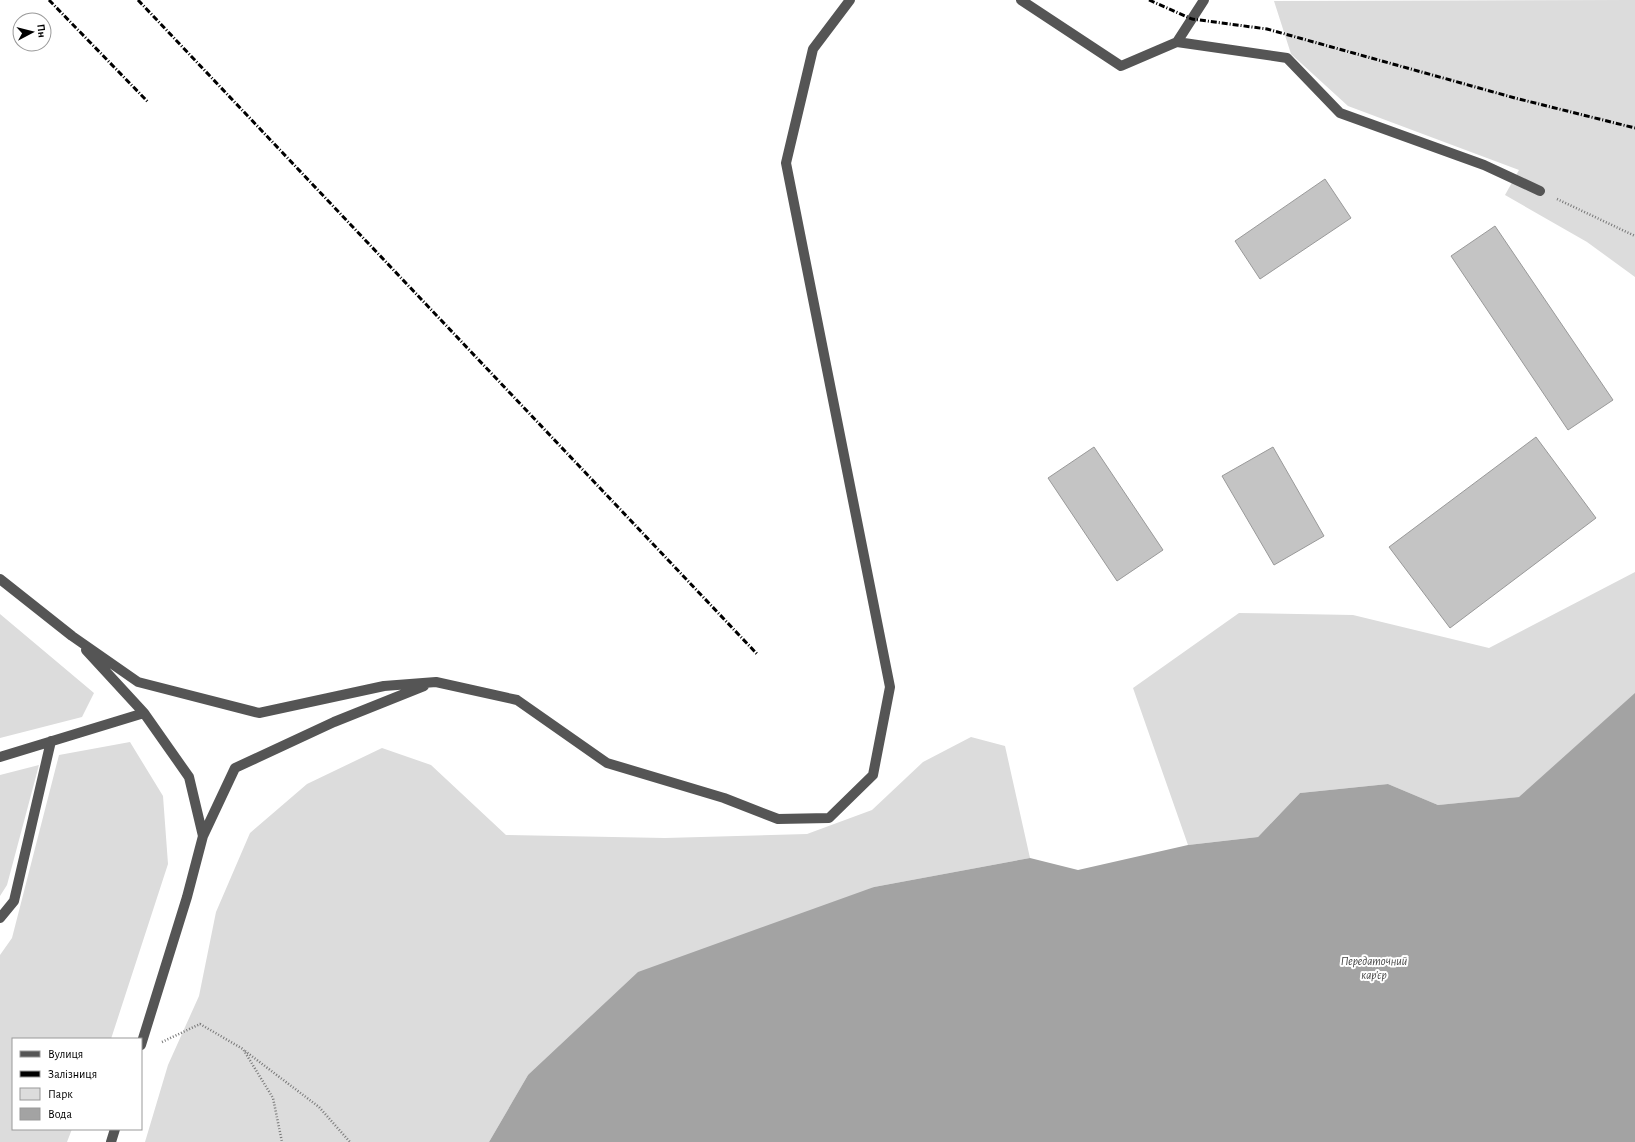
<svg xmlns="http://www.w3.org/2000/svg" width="1635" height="1142" viewBox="0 0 1635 1142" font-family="'Alegreya Sans',sans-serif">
<rect width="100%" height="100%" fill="#fff"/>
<path fill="#dcdcdc" d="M1635,0V277L1587,242L1505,195L1519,170L1348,106L1291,54L1274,1Z
M1635,572V694L1520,797L1438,805L1388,784L1300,793L1258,837L1188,845L1133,688L1239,613L1353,615L1489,648Z
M0,614L94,693L82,717L0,738Z
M971,737L1005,746L1030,858L874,887L528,1075L489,1142H145L168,1065L199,996L216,912L250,833L307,784L382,748L431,765L506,835L665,838L807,834L872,810L923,762Z
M130,742L163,796L168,864L111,1039H13V1129H72L67,1142H0V955L12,938L59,755Z
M39,765L7,885L0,896V775Z"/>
<path fill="#a3a3a3" d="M1635,693V1142H489L528,1075L638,972L874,887L1030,858L1078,870L1188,845L1258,837L1300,793L1388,784L1438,805L1519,797Z"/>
<path fill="#c4c4c4" stroke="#999" d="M1325,179L1351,218L1260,279L1235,241Z
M1495,226L1613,400L1568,430L1451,256Z
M1536,437L1596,518L1450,628L1389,547Z
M1094,447L1163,550L1117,581L1048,478Z
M1273,447L1324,536L1274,565L1222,476Z"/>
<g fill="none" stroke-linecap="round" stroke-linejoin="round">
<path stroke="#777" stroke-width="2.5" stroke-dasharray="1 2" stroke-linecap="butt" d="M1557,199L1635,236
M162,1042L200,1024L243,1049L273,1098L282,1142
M245,1051L319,1107L350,1142"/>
<path stroke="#555" stroke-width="10" d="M1021,0L1121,66L1177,42L1204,0
M1177,42L1287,58L1340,113L1484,165L1540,191
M0,579L72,636L138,682L259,713L384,686L436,682L517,700L607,763L724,798L778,819L829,818L873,775L890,687L786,163L813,49L850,0
M86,650L144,713L189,777L203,836L187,897L141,1045
M0,757L144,713
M203,836L235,768L334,722L424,686
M0,918L14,901L51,741
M111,1142L115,1129"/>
<path stroke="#000" stroke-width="3" stroke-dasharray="6 2 1 2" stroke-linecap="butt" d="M49,0L148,102
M138,0L758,655
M1149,0L1192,19L1267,29L1515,98L1635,128"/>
</g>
<g text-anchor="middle" stroke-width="4" stroke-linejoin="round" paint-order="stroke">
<g font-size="12" font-style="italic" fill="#444" stroke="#fff">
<text x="1374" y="965">Передаточний<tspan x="1374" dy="14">кар'єр</tspan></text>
</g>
</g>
<rect x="12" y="1038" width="130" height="92" fill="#ffffff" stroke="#999999"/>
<rect x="20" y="1051" width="20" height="6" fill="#555555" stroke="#999999"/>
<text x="48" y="1058" font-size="12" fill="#000000">Вулиця</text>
<rect x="20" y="1071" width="20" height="6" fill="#000000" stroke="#999999"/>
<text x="48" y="1078" font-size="12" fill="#000000">Залізниця</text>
<rect x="20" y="1088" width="20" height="12" fill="#dcdcdc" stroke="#999999"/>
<text x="48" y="1098" font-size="12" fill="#000000">Парк</text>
<rect x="20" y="1108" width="20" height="12" fill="#a3a3a3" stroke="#999999"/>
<text x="48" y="1118" font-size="12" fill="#000000">Вода</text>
<g transform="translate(32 32) rotate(83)"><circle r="19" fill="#ffffff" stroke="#999999"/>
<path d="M0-3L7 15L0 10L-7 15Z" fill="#000000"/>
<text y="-6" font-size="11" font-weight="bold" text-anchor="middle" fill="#000000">Пн</text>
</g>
</svg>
